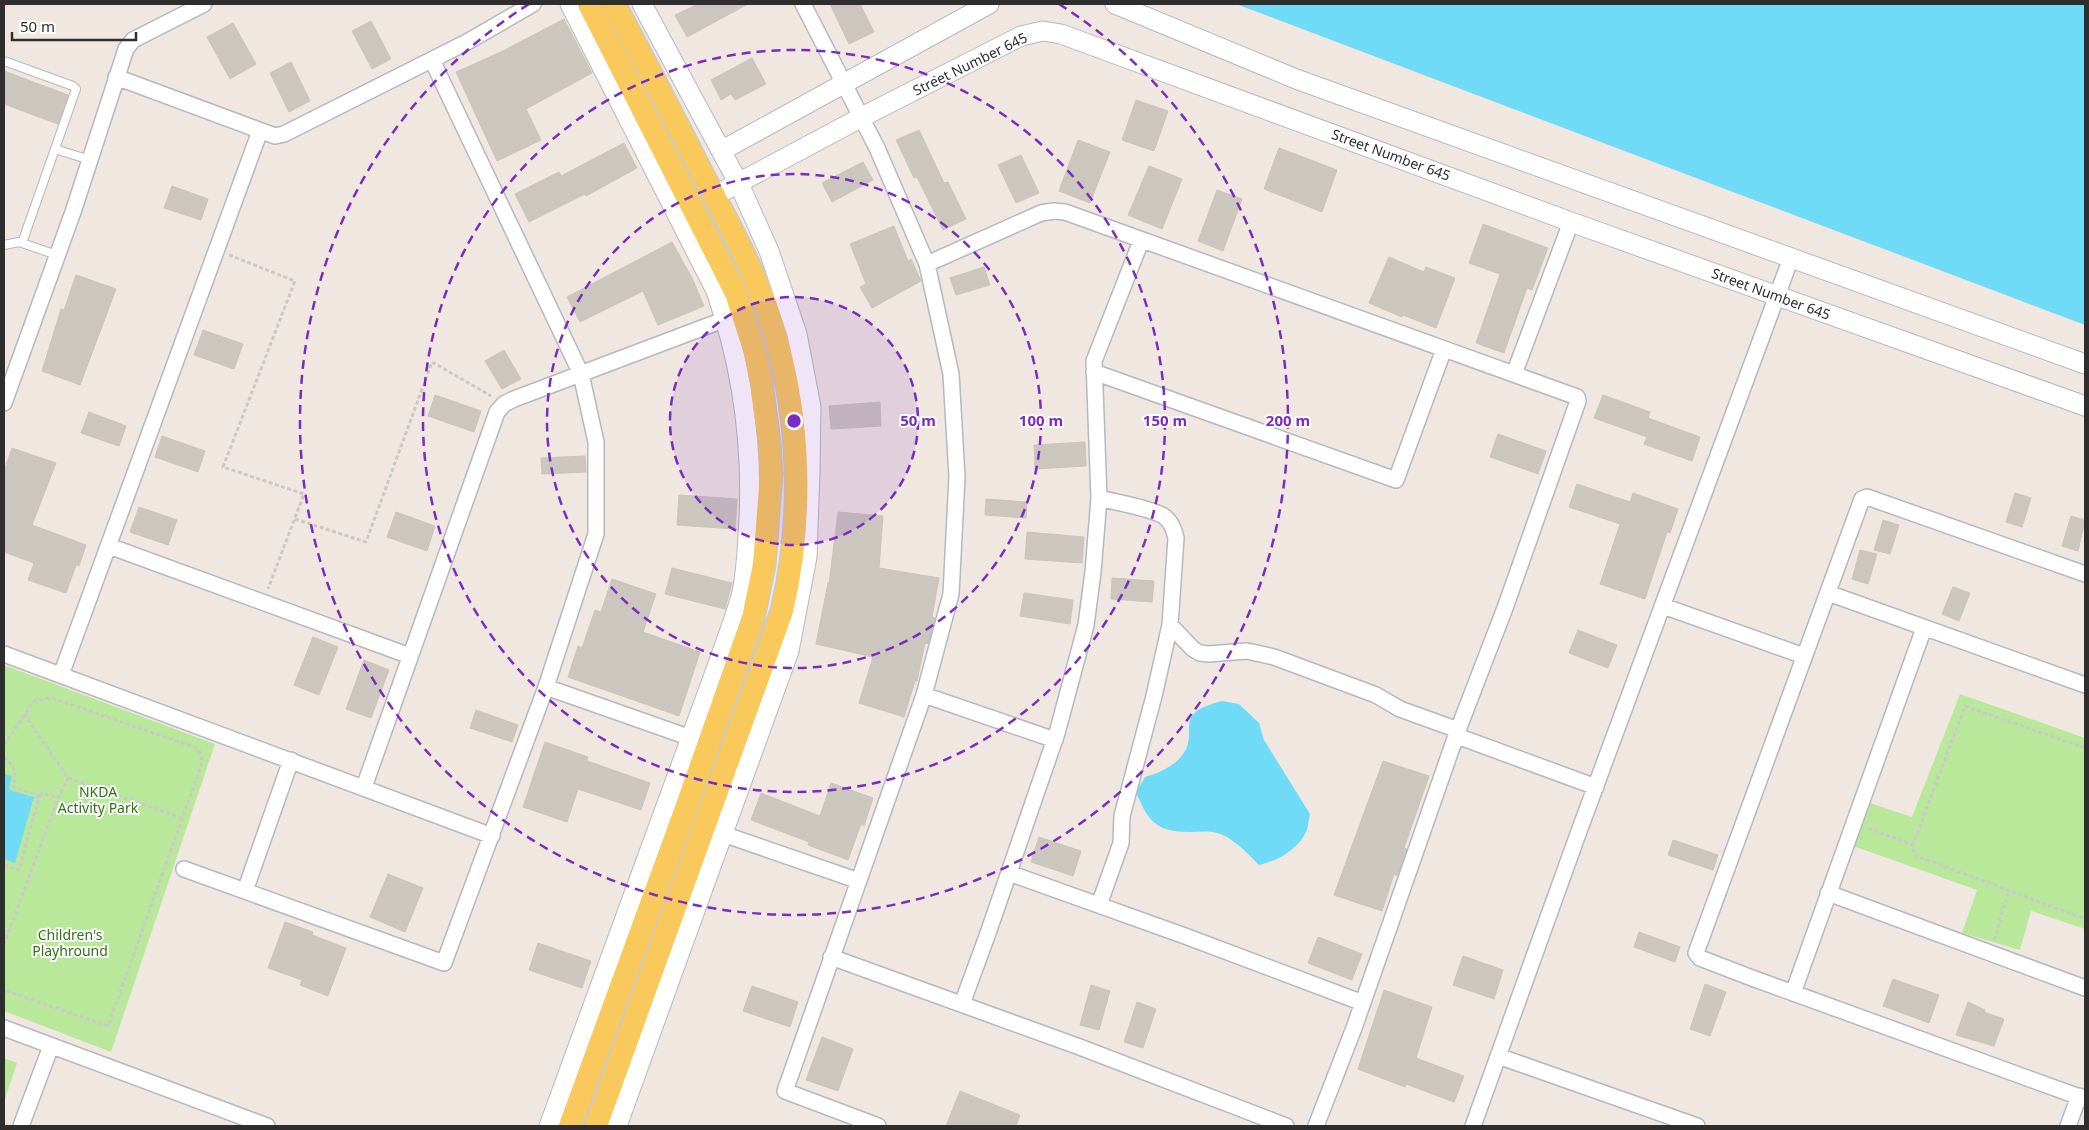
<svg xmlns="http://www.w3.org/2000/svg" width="2089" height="1130" viewBox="0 0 2089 1130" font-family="'Noto Sans',sans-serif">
<rect width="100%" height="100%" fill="#f0e8e0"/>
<path fill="#bae89b" d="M4,665L215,744L111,1052L4,1011Z
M1960,694L2085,738V929L2031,911L2020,950L1962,933L1977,890L1853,846L1870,803L1912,817Z
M4,1058L17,1063L4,1102Z"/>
<path fill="#6fdbf6" d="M1236,4H2085V325Z
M1222,701L1239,704L1259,723L1264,740L1310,814C1309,819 1308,825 1307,830C1299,849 1278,861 1259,865C1247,853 1230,834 1212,832C1205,831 1197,832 1189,832C1156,832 1148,821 1136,792L1145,777C1162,772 1184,762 1188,743C1191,730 1185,720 1197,711C1203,706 1215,703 1222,701Z
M4,774L12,776L9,790L34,797L15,863L4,859Z"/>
<path fill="#cbc6be" stroke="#ccc4b9" d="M698,4H748L687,37L675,15Z
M830,4H860L874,32L849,44Z
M564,19L592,73L526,109L541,140L497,161L456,72L501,52Z
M371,21L391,59L372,69L352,31Z
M233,23L256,64L230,79L207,37Z
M752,58L766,84L735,100L731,94L721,100L711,80Z
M291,62L310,101L289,112L270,73Z
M4,71L68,95L58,124L4,104Z
M1136,100L1168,111L1154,151L1122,140Z
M919,130L944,183L948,182L966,219L943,230L917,177L914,178L896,140Z
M1078,140L1110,152L1090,203L1059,191Z
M624,143L637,168L586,196L585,194L529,222L515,194L559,172L561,176Z
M1279,148L1337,170L1322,212L1264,189Z
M1021,155L1039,193L1016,203L998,165Z
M863,162L873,180L832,202L822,183Z
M1149,166L1182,179L1162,229L1128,215Z
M172,186L208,199L201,220L164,208Z
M1217,190L1242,199L1223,251L1198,241Z
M1483,224L1548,248L1532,290L1527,288L1504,353L1476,343L1500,274L1469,263Z
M894,226L908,261L911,259L921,281L872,308L860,287L866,284L850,244Z
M672,242L692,278L704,306L658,325L643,291L580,322L567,297Z
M1389,257L1424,272L1426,267L1455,278L1436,328L1403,315L1402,317L1369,303Z
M984,267L990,285L956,295L950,278Z
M76,275L116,289L80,385L42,371L61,309L64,310Z
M203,330L243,344L234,369L194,355Z
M504,350L521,379L502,389L485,361Z
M435,395L481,411L474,432L428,416Z
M1603,395L1650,412L1648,418L1700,437L1692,461L1644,444L1647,437L1594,418Z
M880,402L881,426L831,429L829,406Z
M89,412L126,426L119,446L81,433Z
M1498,434L1546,451L1538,474L1490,457Z
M162,436L205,451L198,472L155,457Z
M1085,442L1086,466L1035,469L1034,445Z
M12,448L56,463L32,525L86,545L79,566L76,565L66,593L28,580L34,563L4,552V471Z
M585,456L586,472L542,474L541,458Z
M1577,484L1630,502L1633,493L1678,509L1670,533L1667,532L1645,599L1600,584L1620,524L1569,507Z
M2015,493L2031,498L2022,527L2006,522Z
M679,495L737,499L735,529L677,525Z
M986,499L1027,502L1026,518L985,515Z
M139,507L177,520L168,545L130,532Z
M396,512L435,526L427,551L387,537Z
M838,512L883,516L879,568L939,578L932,617L935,618L928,644L925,643L917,681H915L904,717L859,703L873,657L816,644L828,583L829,584Z
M2071,516L2085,520L2078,551L2062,546Z
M1883,520L1899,525L1890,554L1874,550Z
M1027,532L1084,537L1082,563L1025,559Z
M1860,550L1877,554L1868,584L1852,579Z
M672,568L732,583L725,609L665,594Z
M1112,578L1154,581L1152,602L1111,599Z
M612,579L656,594L643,632L700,652L679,716L568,677L578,646L582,648L595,610L601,612Z
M1953,587L1970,593L1959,621L1942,614Z
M1024,593L1073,600L1070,624L1020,616Z
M1578,630L1617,645L1608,668L1569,653Z
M313,637L338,647L319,695L294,685Z
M364,660L389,670L371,718L346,709Z
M476,710L518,725L512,742L470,728Z
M545,742L588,757L587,761L650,783L641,810L578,789L567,822L523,807Z
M1383,761L1429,776L1404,848L1407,849L1406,851L1397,876L1394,874L1382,911L1334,895Z
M831,783L873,798L864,826L861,824L848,860L808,845L809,842L751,820L761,793L820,816Z
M1039,837L1081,851L1073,876L1031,862Z
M1673,840L1718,855L1713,870L1668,855Z
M388,874L423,888L405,932L370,917Z
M285,922L313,932L312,935L346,948L328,996L300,985L302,980L268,968Z
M1639,932L1680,947L1675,962L1634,947Z
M1318,937L1362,954L1352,980L1308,963Z
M538,943L591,961L582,988L529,970Z
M1463,956L1503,970L1494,999L1453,985Z
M1893,979L1939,995L1929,1023L1883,1006Z
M1705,984L1726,992L1710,1036L1690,1029Z
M1091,985L1110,991L1099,1030L1080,1025Z
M752,986L798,1002L790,1027L743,1011Z
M1384,990L1432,1007L1416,1058L1464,1076L1454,1102L1406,1084L1405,1087L1358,1069Z
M1137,1002L1156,1009L1143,1048L1124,1042Z
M1968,1002L1985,1010L1984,1012L2004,1019L1994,1046L1956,1035Z
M822,1037L853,1049L838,1091L806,1080Z
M960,1091L1020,1115L1016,1126H946Z"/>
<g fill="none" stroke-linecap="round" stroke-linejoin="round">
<defs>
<path id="service" d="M4,61L73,86L76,89L22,243
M55,149L90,160
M4,245L19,242L57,255"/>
<path id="minor" d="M803,4L877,148L927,264L951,374L957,477L951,594L924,695L785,1091L878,1126
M116,77L275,136L284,134L467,42L533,4
M927,264L1041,213L1054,211L1065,212L1577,397L1578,401L1505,608L1458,730L1354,1028L1316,1126
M1094,372L1396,480L1444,349
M1514,374L1571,222
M4,403L73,212L126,49L133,40L204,4
M1099,498C1114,502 1155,509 1165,517C1172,523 1174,530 1176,538L1170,625L1193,649L1200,653L1208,654L1247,651L1274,657L1376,695L1400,709L1458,730
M109,546L410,656
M2085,574L1867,497L1862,499L1696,953L1700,958L1752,978L2085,1099
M1828,593L2085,685
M1663,606L1804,656
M4,654L492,836
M61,675L260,131
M546,687L691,738
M924,695L1055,740
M1457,736L1596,787
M364,787L497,412L504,404L514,399L726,319
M723,834L859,881
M184,869L444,963L546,687L596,534V442L581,374L432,60
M1009,873L1185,936L1363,1003
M245,891L291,760
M1828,893L2085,988
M1099,905L1121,843L1122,816L1154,696L1170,625
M831,957L1077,1046L1286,1126
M1793,993L1924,628
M962,1004L987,936L1057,733L1086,625L1093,572L1099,498L1094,361L1141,241
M4,1028L267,1126
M1498,1056L1697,1126
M21,1126L51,1046
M1473,1126L1578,834L1791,258
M2068,1126L2079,1096"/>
<path id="tertiary" d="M1115,4L1296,79L2085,364
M721,151L989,4
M714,196L862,117L1021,36L1043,31L1061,34L1571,222L2085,406
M549,1126L718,664C726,640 736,616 742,592C746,573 747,554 748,535C754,452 743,369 716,291L570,4
M617,1126L789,651L807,557L810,472L811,407L797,334L769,251L739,184L642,4"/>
<path id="primary" d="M570,1126L684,814L753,618L764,565L771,474L769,443L761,382L755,352L736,293L589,4
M596,1126L782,611C803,522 801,426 776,338C760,281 732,230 705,179C675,120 645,62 614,4"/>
</defs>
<use href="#service" stroke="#b4b8c2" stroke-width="10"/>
<use href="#minor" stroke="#b4b8c2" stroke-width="18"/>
<use href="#tertiary" stroke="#b4b8c2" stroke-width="21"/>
<use href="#primary" stroke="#c9c9c9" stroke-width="25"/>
<path stroke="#c9c9c9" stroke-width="3" stroke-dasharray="4 2.5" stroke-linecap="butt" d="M229,255L295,281L223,467L304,494L268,589
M295,519L366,542L432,362L491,396
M24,714L68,778L182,818
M4,745L34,701L52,698L194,747L199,751L202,756L201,766L108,1026L4,990
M2085,748L1965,706L1913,845L1914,855L2085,919
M4,757C15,767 17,772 13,787L37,795L38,801
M39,795L43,793L58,798
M1868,828L1913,845
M4,865L19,870L38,801L40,797L37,795
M1994,940L2009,890
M4,945L58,798L68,778"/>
<use href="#service" stroke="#fff" stroke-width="8"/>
<use href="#minor" stroke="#fff" stroke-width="15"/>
<use href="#tertiary" stroke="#fff" stroke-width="19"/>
<use href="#primary" stroke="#f9c95c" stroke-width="22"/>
</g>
<circle cx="794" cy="421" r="124" fill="#7b2cbf" fill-opacity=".12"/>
<g fill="none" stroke="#7b2cbf" stroke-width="2.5" stroke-dasharray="9 6">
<circle cx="794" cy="421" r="124"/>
<circle cx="794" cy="421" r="247"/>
<circle cx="794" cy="421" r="371"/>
<path d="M1059 4A494 494 0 1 1 529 4"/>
</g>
<g text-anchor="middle" stroke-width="4" stroke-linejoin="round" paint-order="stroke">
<g font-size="14" fill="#2e2e2e" stroke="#fff">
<text transform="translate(970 64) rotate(-26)" y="5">Street Number 645</text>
<text transform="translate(1391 155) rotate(20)" y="5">Street Number 645</text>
<text transform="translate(1771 294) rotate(20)" y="5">Street Number 645</text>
</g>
<g font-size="14" fill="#307217" stroke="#fff">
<text x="98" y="797">NKDA<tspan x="98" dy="16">Activity Park</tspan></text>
<text x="70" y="940">Children's<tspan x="70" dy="16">Playhround</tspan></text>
</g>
</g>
<circle cx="794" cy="421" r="8" fill="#7b2cbf" stroke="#fff" stroke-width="2.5"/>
<g font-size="15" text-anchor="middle" font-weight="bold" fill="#7b2cbf" stroke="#fff" stroke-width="4" stroke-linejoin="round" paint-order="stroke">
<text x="918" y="426">50 m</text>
<text x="1041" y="426">100 m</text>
<text x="1165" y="426">150 m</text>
<text x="1288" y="426">200 m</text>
</g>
<rect width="2089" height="1130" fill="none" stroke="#2e2e2e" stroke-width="10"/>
<path d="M12 32v8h124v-8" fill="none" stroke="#2e2e2e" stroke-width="2.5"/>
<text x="20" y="32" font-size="15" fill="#2e2e2e" stroke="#ffffff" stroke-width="4" paint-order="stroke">50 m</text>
</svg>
